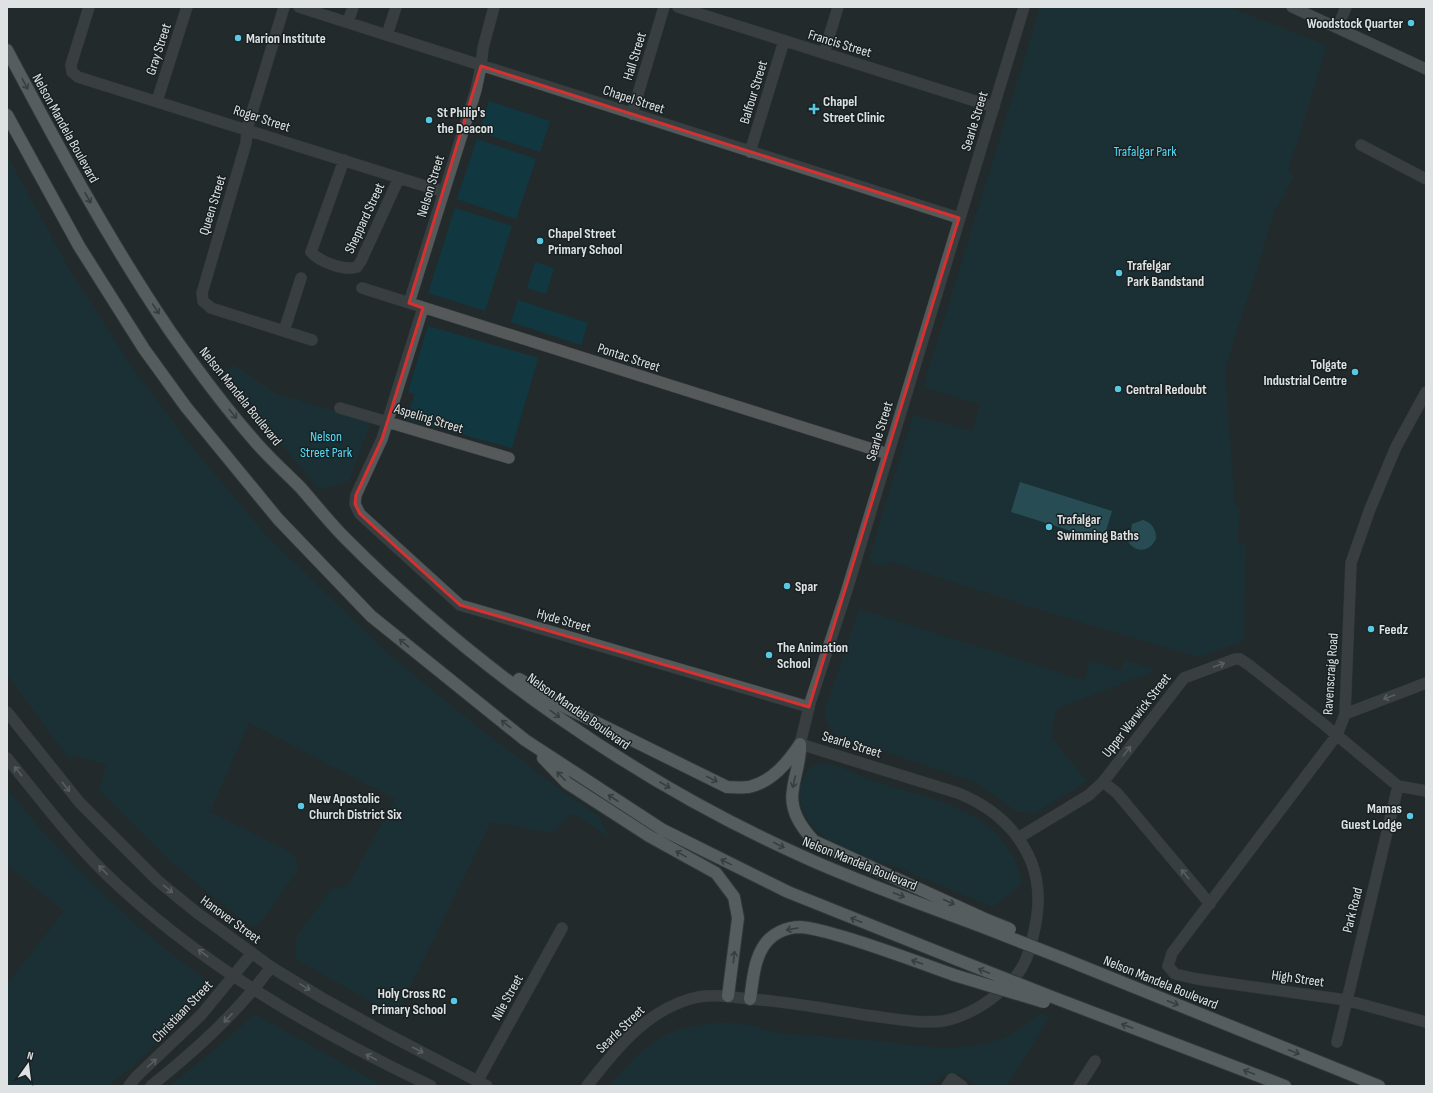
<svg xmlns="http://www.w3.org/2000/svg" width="1433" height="1093" viewBox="0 0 1433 1093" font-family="'Sofia Sans Condensed',sans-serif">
<rect width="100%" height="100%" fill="#232a2c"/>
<path fill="#113841" d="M1040,7H1229L1327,46L1288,172L1294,176L1275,211L1225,370L1235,505L1240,508L1238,543H1246L1244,641L1199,657L1062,617L888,561L886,567L871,562L870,555L913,415L972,431L980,405L923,387Z
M489,101L550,121L540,152L479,132Z
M477,139L536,159L516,219L457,199Z
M7,155L73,276L137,374L193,448L267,536L391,656L480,729L530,766L536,772L598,816L610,838L572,813L552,833L491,822L396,1016L294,958L296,954L295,939L330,890L349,884L395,799L249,723L210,812L294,854L298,870L261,923L250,926L172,863L99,790L106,765L74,755L72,761L69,759C49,730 27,703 7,675Z
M455,208L512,226L485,311L428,293Z
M535,262L554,268L546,294L527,288Z
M518,300L588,323L581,345L511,322Z
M428,326L538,358L512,448L406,419L415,394L408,392Z
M233,365L275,393L371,422L349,481L320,490L268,429L224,372Z
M859,609L1084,680L1090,660L1121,671L1124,660L1157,670L1056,709L1051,737L1087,781L1035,813L1017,812L977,783L843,738C830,732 823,722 826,707Z
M822,763C841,765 859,776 877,782C936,801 1009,811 1022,884L993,907C960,893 927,880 895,866C889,864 883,863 877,862C850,853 816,840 804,812C797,796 800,781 810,767Z
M7,789C64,859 133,929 207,980L205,995L200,1000L131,1068L107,1086H7V984L64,911L7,865Z
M255,1014L383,1086H170L213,1051Z
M1038,1014L1051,1015L1007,1086H978L960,1074L940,1077L936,1082L913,1086H609C624,1070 645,1044 665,1035C692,1023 720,1020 750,1025C760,1027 769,1032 779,1033C788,1035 797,1034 806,1035C826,1036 847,1039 867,1040C927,1046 990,1062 1038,1014Z"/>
<path fill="#2e7685" d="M1020,482L1112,511L1103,541L1011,512Z
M1143,520C1152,523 1156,529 1156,538C1151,553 1133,554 1127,539L1130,536L1132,524Z"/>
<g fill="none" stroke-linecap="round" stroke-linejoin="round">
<defs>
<path id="minor" d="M89,7L71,65L72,72L78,77L444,192
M284,7L247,129L246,143L202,293L203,301L211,308L312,340
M299,7L959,218
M678,7L994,107
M348,22L353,7
M1338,27L1346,7
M387,35L396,7
M824,53L838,7
M157,101L187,7
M632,114L664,7
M1361,145L1426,179
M750,152L784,41
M344,160L311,252C320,262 344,271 357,267L361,261L399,178
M362,288L888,454
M409,303L476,90L481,66L483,48L494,7
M423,308L382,439L356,495L355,504L360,514L460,605L809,707
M284,331L301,278
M1426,392L1396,447L1370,509L1351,563L1345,714L1337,735L1172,953L1168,966L1175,974L1197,979L1346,1000L1426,1022
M340,408L509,458
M1345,714L1426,683
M1103,782L1117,793L1210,904
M1018,838L1089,795L1103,782L1184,678L1235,659H1240L1249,665L1321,722L1398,786L1426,791
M1337,1042L1398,786
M478,1080L562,928
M129,1086L136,1077L201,1015L252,953
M151,1086C196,1050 237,1013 271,967
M947,1086L952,1079L962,1086
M1079,1086L1095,1061"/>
<path id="tertiary" d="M7,712L80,803L158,881L196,912L271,967L322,998L387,1034L487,1086
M7,758C38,796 68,836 103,871C197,963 313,1030 431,1086
M587,1086C615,1050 645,1012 690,999C710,993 730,997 750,999C789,1002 827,1009 865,1015C891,1018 917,1024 943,1021C961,1018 982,1007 996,995C1011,984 1024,969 1029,951C1038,921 1043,891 1031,861C1017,828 990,806 958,793L800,744L810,703L846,593L1024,7"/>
<path id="secondary" d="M1292,7L1426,69"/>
<path id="motorway" d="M7,50C58,146 109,241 170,331C196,368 223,405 253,439C267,456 284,471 300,487C315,504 329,522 345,538C475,669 634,781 804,857C861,883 922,904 980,926
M7,115L79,246L144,349L186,407L278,519L371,616L525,740L663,830L788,892L958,960
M519,679L567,708L727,787C734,787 742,788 749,787C772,782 788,762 800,744
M800,744C801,760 795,773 793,789C789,810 801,827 814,841L985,919
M543,758L567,783L649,836L716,873L734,897L738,918L728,996
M1062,958L1379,1086
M1047,995L1285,1086
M750,999C753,980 754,959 765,944C773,933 787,927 800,927C815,928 830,933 844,937C881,948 918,962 954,975"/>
</defs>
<use href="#minor" stroke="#414749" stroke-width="12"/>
<use href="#tertiary" stroke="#414749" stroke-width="12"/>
<use href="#secondary" stroke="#414749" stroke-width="12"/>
<use href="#motorway" stroke="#414749" stroke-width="14"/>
<use href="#minor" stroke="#55595a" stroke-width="11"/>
<use href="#tertiary" stroke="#55595a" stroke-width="11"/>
<use href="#secondary" stroke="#6e7375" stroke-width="11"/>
<use href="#motorway" stroke="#929b9d" stroke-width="12"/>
<defs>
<path id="motorway-bridge" d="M985,919L1010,929
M980,926L1062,958
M958,960L1047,995
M954,975L1044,1002"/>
</defs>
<use href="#motorway-bridge" stroke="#414749" stroke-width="14" stroke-linecap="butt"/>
<use href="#motorway-bridge" stroke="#929b9d" stroke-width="12"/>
</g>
<defs><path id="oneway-shaft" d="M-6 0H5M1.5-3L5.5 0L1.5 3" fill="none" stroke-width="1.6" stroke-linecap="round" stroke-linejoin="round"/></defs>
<g stroke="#4f5759">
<use href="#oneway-shaft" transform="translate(25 84) rotate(62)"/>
<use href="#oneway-shaft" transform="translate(88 198) rotate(61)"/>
<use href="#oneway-shaft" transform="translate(156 309) rotate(57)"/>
<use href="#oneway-shaft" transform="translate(233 414) rotate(51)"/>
<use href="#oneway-shaft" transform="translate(404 643) rotate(-140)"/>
<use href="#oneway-shaft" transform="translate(555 714) rotate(36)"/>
<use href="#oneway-shaft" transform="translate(506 724) rotate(-142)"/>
<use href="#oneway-shaft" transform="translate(561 776) rotate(-134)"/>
<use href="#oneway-shaft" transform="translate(712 779) rotate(26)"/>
<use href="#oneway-shaft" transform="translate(794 782) rotate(103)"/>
<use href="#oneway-shaft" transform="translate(665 785) rotate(30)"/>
<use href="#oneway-shaft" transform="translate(613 798) rotate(-147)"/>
<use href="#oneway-shaft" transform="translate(779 845) rotate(26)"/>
<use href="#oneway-shaft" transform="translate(681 854) rotate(-151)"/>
<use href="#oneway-shaft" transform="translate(726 862) rotate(-154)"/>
<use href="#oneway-shaft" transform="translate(899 895) rotate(21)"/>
<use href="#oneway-shaft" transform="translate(949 902) rotate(24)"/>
<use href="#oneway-shaft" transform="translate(856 920) rotate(-158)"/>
<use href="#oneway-shaft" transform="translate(792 929) rotate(170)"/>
<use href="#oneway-shaft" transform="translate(734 957) rotate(-83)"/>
<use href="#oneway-shaft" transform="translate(917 962) rotate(-161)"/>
<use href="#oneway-shaft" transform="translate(984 971) rotate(-159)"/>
<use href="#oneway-shaft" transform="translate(1173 1003) rotate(22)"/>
<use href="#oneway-shaft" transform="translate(1127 1026) rotate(-160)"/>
<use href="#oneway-shaft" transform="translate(1294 1052) rotate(22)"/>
<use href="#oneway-shaft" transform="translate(1249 1072) rotate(-159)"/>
</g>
<g stroke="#9a9e9e">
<use href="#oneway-shaft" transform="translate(1219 665) rotate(-20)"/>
<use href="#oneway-shaft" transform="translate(1389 697) rotate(160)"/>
<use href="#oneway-shaft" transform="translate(1127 751) rotate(-52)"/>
<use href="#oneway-shaft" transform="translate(18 771) rotate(-129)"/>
<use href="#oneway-shaft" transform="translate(66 787) rotate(51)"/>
<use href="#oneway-shaft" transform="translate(103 870) rotate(-135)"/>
<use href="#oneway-shaft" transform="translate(1185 874) rotate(-129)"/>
<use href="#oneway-shaft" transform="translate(168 889) rotate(39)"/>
<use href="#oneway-shaft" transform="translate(203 953) rotate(-143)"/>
<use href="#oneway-shaft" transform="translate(305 987) rotate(31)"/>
<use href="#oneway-shaft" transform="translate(228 1018) rotate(133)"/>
<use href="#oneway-shaft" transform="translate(418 1050) rotate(27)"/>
<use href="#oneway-shaft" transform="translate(371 1057) rotate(-152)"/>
<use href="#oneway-shaft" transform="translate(152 1063) rotate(-42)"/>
</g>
<path d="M0 0H1433V1093H0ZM481,66L959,218L809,707L460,605L360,514L355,504L356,495L382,439L423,308L409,303Z" fill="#232a2c" fill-opacity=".55" fill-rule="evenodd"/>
<path fill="none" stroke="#d63131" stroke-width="3" stroke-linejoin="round" d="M481,66L959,218L809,707L460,605L360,514L355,504L356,495L382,439L423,308L409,303Z"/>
<g fill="#57c9e2" stroke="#192022" stroke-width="1.5">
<circle cx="1411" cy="23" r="4"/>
<circle cx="238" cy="38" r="4"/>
<path d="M812 103h4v4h4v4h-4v4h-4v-4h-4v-4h4z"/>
<circle cx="429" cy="120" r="4"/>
<circle cx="540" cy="241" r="4"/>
<circle cx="1119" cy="273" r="4"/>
<circle cx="1355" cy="372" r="4"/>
<circle cx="1118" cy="389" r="4"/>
<circle cx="1049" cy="527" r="4"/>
<circle cx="787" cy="586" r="4"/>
<circle cx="1371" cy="629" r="4"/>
<circle cx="769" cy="655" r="4"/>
<circle cx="301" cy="806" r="4"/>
<circle cx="1410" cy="816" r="4"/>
<circle cx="454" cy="1001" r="4"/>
</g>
<g text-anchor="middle" stroke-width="3" stroke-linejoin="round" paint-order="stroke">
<g font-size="14" font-weight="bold" fill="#dee2e3" stroke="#192022" text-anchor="start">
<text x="1403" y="28" text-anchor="end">Woodstock Quarter</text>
<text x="246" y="43">Marion Institute</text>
<text x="823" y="106">Chapel<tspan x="823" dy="16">Street Clinic</tspan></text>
<text x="437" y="117">St Philip's<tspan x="437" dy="16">the Deacon</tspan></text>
<text x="548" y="238">Chapel Street<tspan x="548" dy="16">Primary School</tspan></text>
<text x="1127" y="270">Trafelgar<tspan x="1127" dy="16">Park Bandstand</tspan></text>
<text x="1347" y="369" text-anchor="end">Tolgate<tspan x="1347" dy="16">Industrial Centre</tspan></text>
<text x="1126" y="394">Central Redoubt</text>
<text x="1057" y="524">Trafalgar<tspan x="1057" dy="16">Swimming Baths</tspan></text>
<text x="795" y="591">Spar</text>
<text x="1379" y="634">Feedz</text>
<text x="777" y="652">The Animation<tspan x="777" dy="16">School</tspan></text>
<text x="309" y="803">New Apostolic<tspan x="309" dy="16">Church District Six</tspan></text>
<text x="1402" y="813" text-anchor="end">Mamas<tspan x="1402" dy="16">Guest Lodge</tspan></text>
<text x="446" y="998" text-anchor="end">Holy Cross RC<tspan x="446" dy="16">Primary School</tspan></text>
</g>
<g font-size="14" fill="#dee2e3" stroke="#192022">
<text transform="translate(840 43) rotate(17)" y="5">Francis Street</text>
<text transform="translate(158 49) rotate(-72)" y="5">Gray Street</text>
<text transform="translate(634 56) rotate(-73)" y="5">Hall Street</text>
<text transform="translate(753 92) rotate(-73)" y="5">Balfour Street</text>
<text transform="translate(634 99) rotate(18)" y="5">Chapel Street</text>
<text transform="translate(262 118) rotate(18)" y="5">Roger Street</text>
<text transform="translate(974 121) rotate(-73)" y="5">Searle Street</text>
<text transform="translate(66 128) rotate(61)" y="5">Nelson Mandela Boulevard</text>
<text transform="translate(430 186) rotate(-73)" y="5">Nelson Street</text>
<text transform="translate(212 205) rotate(-73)" y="5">Queen Street</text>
<text transform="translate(364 218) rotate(-65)" y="5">Sheppard Street</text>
<text transform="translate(629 357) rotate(18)" y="5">Pontac Street</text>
<text transform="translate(241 396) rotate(51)" y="5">Nelson Mandela Boulevard</text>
<text transform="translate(429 418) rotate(17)" y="5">Aspeling Street</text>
<text transform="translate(879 431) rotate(-73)" y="5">Searle Street</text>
<text transform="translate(564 620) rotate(16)" y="5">Hyde Street</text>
<text transform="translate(1330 674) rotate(-86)" y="5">Ravenscraig Road</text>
<text transform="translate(579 711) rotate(35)" y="5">Nelson Mandela Boulevard</text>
<text transform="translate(1136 715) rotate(-52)" y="5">Upper Warwick Street</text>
<text transform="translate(852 744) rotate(17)" y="5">Searle Street</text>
<text transform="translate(860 863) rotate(22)" y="5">Nelson Mandela Boulevard</text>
<text transform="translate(1352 910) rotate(-76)" y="5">Park Road</text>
<text transform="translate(231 919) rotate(36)" y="5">Hanover Street</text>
<text transform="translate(1298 978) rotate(8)" y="5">High Street</text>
<text transform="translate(1161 982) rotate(22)" y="5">Nelson Mandela Boulevard</text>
<text transform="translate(507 997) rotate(-61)" y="5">Nile Street</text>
<text transform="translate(182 1011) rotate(-46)" y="5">Christiaan Street</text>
<text transform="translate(620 1029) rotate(-44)" y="5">Searle Street</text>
</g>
<g font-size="14" fill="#52dcf9" stroke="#192022">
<text x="1145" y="156">Trafalgar Park</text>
<text x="326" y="441">Nelson<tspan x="326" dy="16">Street Park</tspan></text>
</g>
</g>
<rect width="1433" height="1093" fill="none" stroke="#dee2e3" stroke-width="16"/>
<g transform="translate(28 1065) rotate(14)" stroke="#192022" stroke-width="3" paint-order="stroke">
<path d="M0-3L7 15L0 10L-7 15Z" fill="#dee2e3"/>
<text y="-6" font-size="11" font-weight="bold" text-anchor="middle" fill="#dee2e3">N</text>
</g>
</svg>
